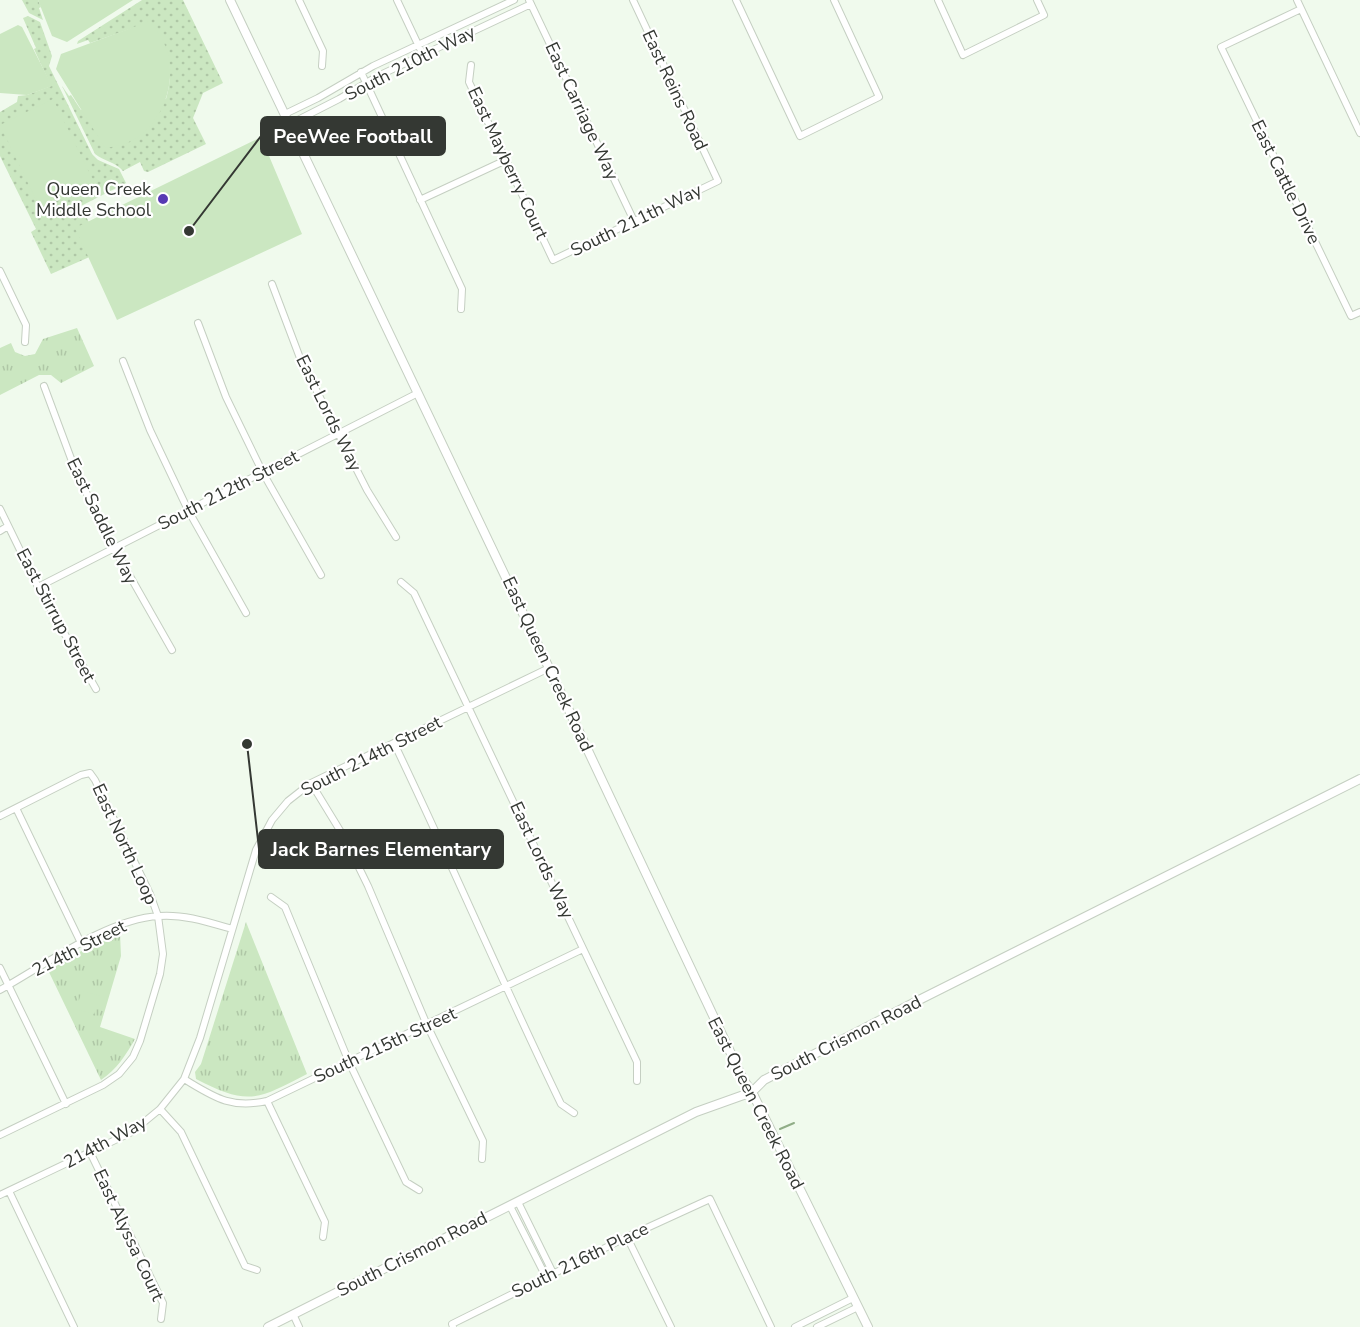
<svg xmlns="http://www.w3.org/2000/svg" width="1360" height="1327" viewBox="0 0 1360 1327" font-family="'Nunito Sans',sans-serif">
<defs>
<pattern id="grass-dots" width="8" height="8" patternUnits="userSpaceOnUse" patternTransform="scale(1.5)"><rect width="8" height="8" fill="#cbe7c1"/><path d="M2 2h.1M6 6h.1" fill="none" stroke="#afc7a6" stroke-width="1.8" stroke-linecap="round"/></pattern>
<pattern id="park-tufts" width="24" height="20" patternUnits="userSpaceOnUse" patternTransform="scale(1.5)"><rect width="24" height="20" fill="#cbe7c1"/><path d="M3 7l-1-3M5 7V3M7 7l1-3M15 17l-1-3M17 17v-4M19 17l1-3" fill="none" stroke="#afc7a6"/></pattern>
</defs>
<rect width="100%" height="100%" fill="#f0faed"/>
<path fill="url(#grass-dots)" d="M22,0H38L41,7L39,8L43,20L29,13Z
M142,0H183L223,83L203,93L193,118L206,144L148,172L144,171L140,162L123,171C116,162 103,161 95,154L62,86L69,96L71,95L81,110L166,99C176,64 166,52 150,22L90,43L88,40L77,44L78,41Z
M28,16L40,22L52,56L49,66L92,154L98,160L119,169L126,183L81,206L103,251L51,274L31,232L36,229L0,156V112L17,102L18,96L27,95L51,86L34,49L36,48L23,18Z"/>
<path fill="url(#park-tufts)" d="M77,328L94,366L61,383L51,375H39L0,395V348L11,343L15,352L25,356L35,354L43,339Z
M246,922L307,1074C257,1100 248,1106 196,1079L195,1072L201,1064Z
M120,933L121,956L100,1027L135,1039C126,1055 117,1069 101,1080L48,970L71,956Z"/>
<path fill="#cbe7c1" d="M38,0H133L67,42L52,36Z
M150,21C159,33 167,45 169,59C175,93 157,132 124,144C118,146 111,147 105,148L56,69L61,54Z
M18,25L22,27L52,86L27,95L0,93V34Z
M53,99L94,182L40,208L0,125Z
M261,137L302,234L117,320L75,228Z
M82,991L100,996L94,1014L76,1009Z"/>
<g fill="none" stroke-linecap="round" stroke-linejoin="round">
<path stroke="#90ad87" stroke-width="2" d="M780,1129L794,1123"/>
<defs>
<path id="street" d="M299,0L323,51L322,66
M397,0L423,55
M529,0L634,221
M736,0L800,136L879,97L834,0
M938,0L963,55L1044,15L1037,0
M1297,0L1360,133
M1301,9L1221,47L1351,316L1360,312
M471,65L469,82L553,260L718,181L633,0
M361,72L462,289L461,309
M285,114L318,98L373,66L514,0
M290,124L339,99L378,76L531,4
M420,200L506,160
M0,271L26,325L25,342
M272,284L300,358L367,490L396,537
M198,323L226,397L263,473L321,575
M123,361L150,430L188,510L246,613
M44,386L76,472L114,548L172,650
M0,509L38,587L96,689
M0,531L8,526
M401,582L414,593L637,1062V1081
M38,587L418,393
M394,743C451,862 503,984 561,1104L574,1113
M311,783L344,837L368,886L427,1025L483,1141L482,1159
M16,808L81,943
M0,816L81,775L90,773L95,780L150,894L158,916L163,954L160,974L140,1041L133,1057L119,1074L103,1085L0,1135
M271,897L285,907L349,1062L406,1182L419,1190
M0,968L66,1104
M0,990C45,965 107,919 159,916C184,914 208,922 232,929
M184,1079C214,1097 230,1109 267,1101L583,949
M267,1101L325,1222L323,1237
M160,1109L181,1132L245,1266L257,1270
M90,1152L163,1303L161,1319
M9,1191L74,1327
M0,1195L132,1132L160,1109L184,1079L200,1038L256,850L272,820L288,801L311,783L549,668
M518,1202L553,1273
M510,1206L546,1277
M627,1237L671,1327
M293,1314L299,1327
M453,1327L452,1324L627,1237L710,1199L771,1327
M795,1327L853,1298
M817,1327L858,1307"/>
<path id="secondary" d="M230,0L549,668L743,1079L752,1092L868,1327
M268,1327L696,1112L752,1092L764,1080L923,998L1360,779"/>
</defs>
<use href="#street" stroke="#c5cfc2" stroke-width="8"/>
<use href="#secondary" stroke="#c5cfc2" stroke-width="10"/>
<use href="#street" stroke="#fff" stroke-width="6"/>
<use href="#secondary" stroke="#fff" stroke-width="8"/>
</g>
<circle fill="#573ab3" stroke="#fff" stroke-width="2" cx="163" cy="199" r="6"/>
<g text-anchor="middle" stroke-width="4.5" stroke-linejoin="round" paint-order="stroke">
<g font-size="18" fill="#343833" stroke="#fff">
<text transform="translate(410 63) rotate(-27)" y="6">South 210th Way</text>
<text transform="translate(675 90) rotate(65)" y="6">East Reins Road</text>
<text transform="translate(582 111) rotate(65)" y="6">East Carriage Way</text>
<text transform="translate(508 163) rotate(65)" y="6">East Mayberry Court</text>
<text transform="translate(1286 182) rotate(64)" y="6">East Cattle Drive</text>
<text transform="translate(636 220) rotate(-26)" y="6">South 211th Way</text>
<text transform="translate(329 413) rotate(64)" y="6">East Lords Way</text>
<text transform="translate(228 490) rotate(-27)" y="6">South 212th Street</text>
<text transform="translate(102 521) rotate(64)" y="6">East Saddle Way</text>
<text transform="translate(56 615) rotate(62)" y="6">East Stirrup Street</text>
<text transform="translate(548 664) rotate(65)" y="6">East Queen Creek Road</text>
<text transform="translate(371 756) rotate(-27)" y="6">South 214th Street</text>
<text transform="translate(125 844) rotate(65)" y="6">East North Loop</text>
<text transform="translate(542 860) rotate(65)" y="6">East Lords Way</text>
<text transform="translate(79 948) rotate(-27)" y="6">214th Street</text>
<text transform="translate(846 1038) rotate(-27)" y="6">South Crismon Road</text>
<text transform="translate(385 1045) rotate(-25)" y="6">South 215th Street</text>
<text transform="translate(756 1103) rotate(63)" y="6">East Queen Creek Road</text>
<text transform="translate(105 1142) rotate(-28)" y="6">214th Way</text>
<text transform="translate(129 1235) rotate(65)" y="6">East Alyssa Court</text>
<text transform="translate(412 1254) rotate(-27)" y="6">South Crismon Road</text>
<text transform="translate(580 1260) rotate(-26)" y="6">South 216th Place</text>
</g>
<g font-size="18" fill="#343833" stroke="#fff" text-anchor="end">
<text x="151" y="195">Queen Creek<tspan x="151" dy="21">Middle School</tspan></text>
</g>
</g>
<path fill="none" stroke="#343833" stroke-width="2" d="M189 231L261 136M247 744L259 849"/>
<g fill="#343833" stroke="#fff" stroke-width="2">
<circle cx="189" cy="231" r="6"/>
<circle cx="247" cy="744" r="6"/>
</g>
<g fill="#343833" stroke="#343833" stroke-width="2">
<rect x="261" y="117" width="184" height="38" rx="6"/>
<rect x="259" y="830" width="244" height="38" rx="6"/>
</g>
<g font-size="20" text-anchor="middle" font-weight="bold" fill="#fff">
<text x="353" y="143">PeeWee Football</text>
<text x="381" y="856">Jack Barnes Elementary</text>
</g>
</svg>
